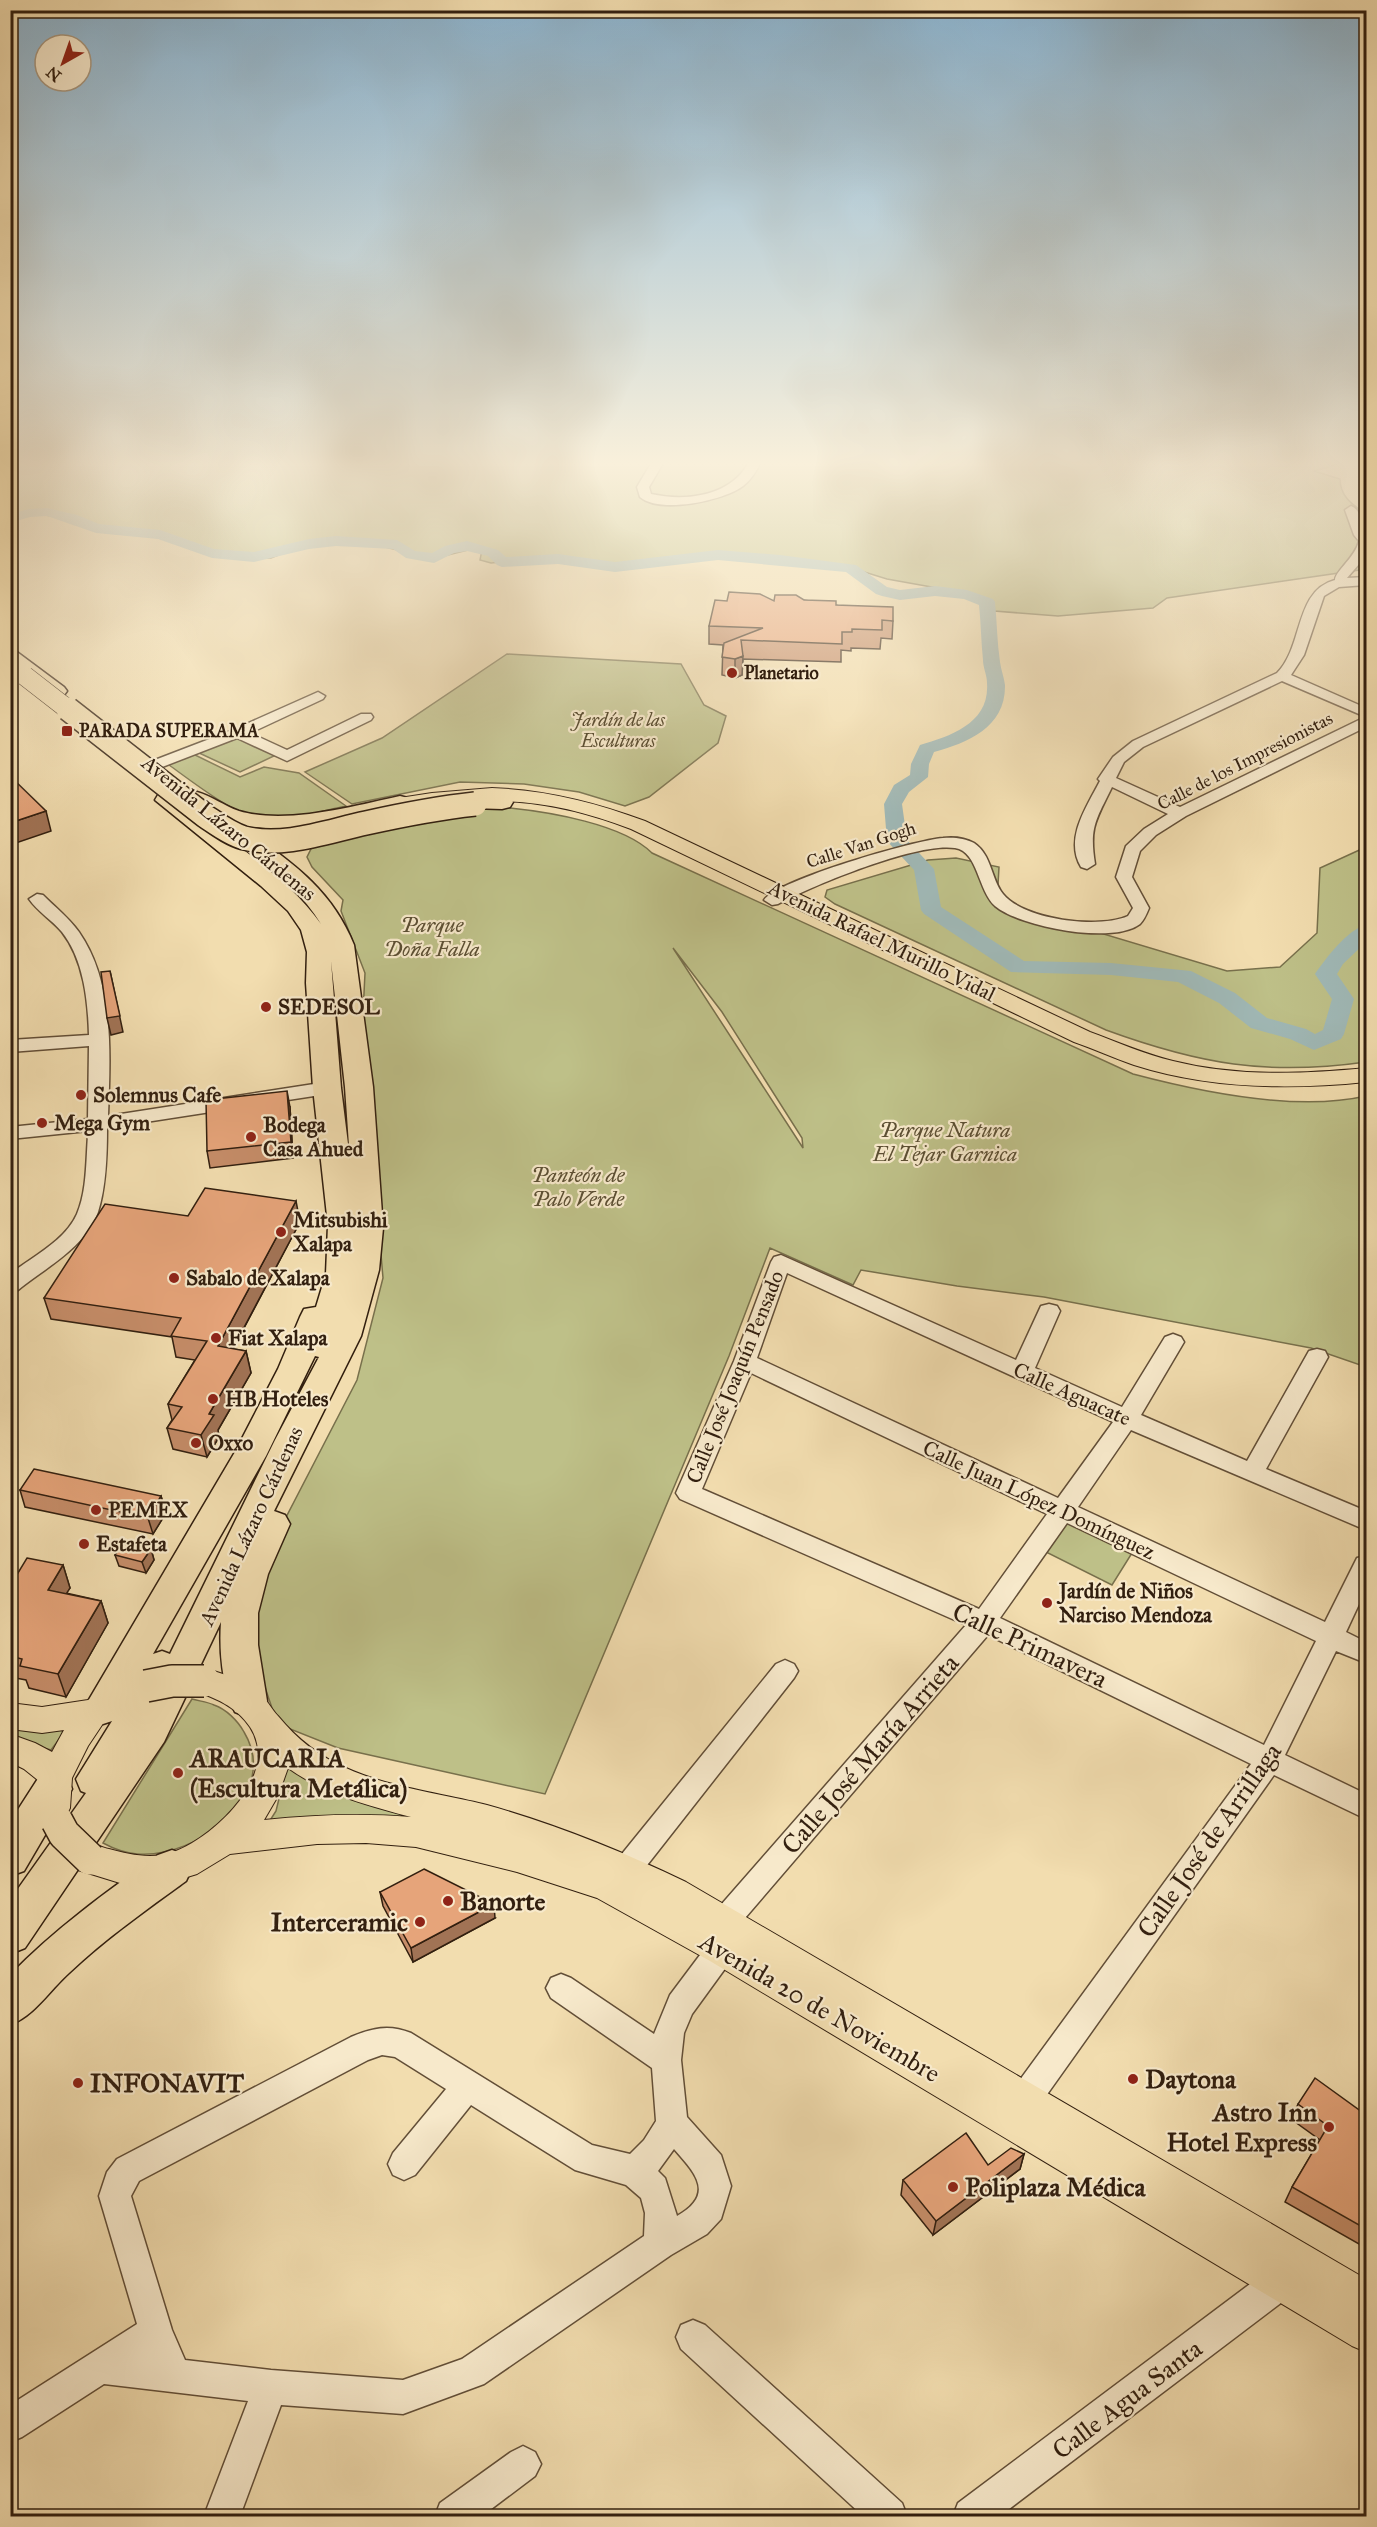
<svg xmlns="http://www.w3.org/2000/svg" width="1377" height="2527" viewBox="0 0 1377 2527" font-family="'IM FELL Great Primer',serif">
<rect width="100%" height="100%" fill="#f2ddaf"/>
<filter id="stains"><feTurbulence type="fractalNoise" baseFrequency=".00333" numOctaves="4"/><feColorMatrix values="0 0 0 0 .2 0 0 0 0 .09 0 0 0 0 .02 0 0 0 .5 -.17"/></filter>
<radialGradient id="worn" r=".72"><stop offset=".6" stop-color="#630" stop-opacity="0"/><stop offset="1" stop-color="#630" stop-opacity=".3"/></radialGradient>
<path fill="#bec088" stroke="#78704c" stroke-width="1.5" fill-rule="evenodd" d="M10,460H1352L1314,471L1340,479C1340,497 1353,505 1366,514V569L1167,598L1153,608L1058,616L994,611L965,593L887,579L845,566L812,563H781L723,555L695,557L656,566L632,565L610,568L543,558L491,563L480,560L482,550L476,548L444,556H422L385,547L331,540L309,543L271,558H257L216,553L136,532L87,526L59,517L37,514L11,520Z
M507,654L681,664L704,705L726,716L718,743L649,797L625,806L579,792L524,784L460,782L352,804L305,772L382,738Z
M238,736L276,755L240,772L197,752Z
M189,752L240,777L264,767L299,773L346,806C321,811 285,822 260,819C236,816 190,780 169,765Z
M510,808C549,812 623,824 652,853L1133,1074C1201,1092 1297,1112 1366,1096V1367L1311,1348L1044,1297L957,1286L861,1270L853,1285L770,1248L729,1356L545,1794L338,1748L280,1725L272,1708L252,1649L267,1554L357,1380L383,1278L362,1034L365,973L341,911L343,900L312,867L307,857L312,847L453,810ZM673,948L722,1012L802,1138L803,1148Z
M1366,847V1062C1267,1076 1199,1064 1106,1030L835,904L825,897L827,890L928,860L956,858L999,867L997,902L1227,971L1280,967L1317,933L1320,868Z
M1055,1517L1132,1553L1112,1585L1034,1546Z
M192,1699C199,1701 208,1702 214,1705C226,1709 238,1721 244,1732C282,1795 197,1859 137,1854C125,1853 114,1849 103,1843Z
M11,1723L69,1726L51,1750L11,1739Z
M287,1766L343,1796L469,1829L568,1859L610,1875L656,1897L1366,2310V2318L703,1929C627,1885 565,1858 480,1836C456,1830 430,1822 405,1819C359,1813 309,1821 264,1830L276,1811Z"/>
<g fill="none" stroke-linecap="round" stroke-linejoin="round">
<path fill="#a0b9b7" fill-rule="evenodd" d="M47,508L77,515L99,524L160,530L214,549L254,552L309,539L336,536L397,540L415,551L432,553L445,546L467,541L498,550L506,557L558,554L615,562L718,550L780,555L856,565L887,587L900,590L935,586L967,590L993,599L995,602C997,622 997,642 1000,662C1001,670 1004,677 1005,685C1006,727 968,743 934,752L929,764L928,777L909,792L902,804L907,840L934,869L941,907L1024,961L1111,963L1191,971L1235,993L1267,1018L1306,1029L1315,1034L1323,1030L1332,999L1315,974C1326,958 1348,929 1366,925V942L1343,964L1337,974L1354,999L1344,1034L1341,1039L1314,1050L1290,1039L1251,1028L1219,1003L1178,982L1111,975L1011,972L924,914L921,910L914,870L887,841L884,804L894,785L910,775L911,764L920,745C951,736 990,723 987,683C987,675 983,668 983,660C981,642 981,623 979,605L964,599L935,596L900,600L882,596L876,594L846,572L718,560L615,572L558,564L502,567L497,565L488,556L467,551L454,553L434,563L406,558L393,549L336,546L309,549L254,562L212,558L158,539L96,533L47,516L30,517L10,523V514L29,509Z"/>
<defs>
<path id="minor" d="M653,460H665L649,487L651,494C687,502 733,496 750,460H762C757,470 752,479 743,486C723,501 660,514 640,497L637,487Z
M1351,506C1365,511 1366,543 1366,556L1347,578L1366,577V585L1339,587L1324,596L1304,655L1291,675L1366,708V717L1282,681L1143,747L1124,762L1116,778L1180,807L1361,719L1366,718V727L1186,816L1156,835L1140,851L1132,877L1149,908C1147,913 1144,920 1140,924C1113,945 1020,927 995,906C978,891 978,851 955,848C917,842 814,885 778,904L772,905L764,900C778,880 915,840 943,838C953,837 965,838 974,843C992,855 991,879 1003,894C1024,920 1099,929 1128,916L1133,908L1116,877L1126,846L1144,829L1168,814L1112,787C1096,820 1089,827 1095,864L1087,869L1081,867C1064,839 1087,806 1100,781L1098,779L1113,757L1133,741L1277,673C1304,646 1294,591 1335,580C1335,571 1355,558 1359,541L1354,535L1345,510Z
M318,692L325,696L323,699L250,733L287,750L361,714H371L373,717L371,720L287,761L237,738L157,769H147L144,766L147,763L233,730Z
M37,894L43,895C55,907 69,918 79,932C115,984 110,1056 108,1116L327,1082L334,1084L336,1088L334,1092L327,1094L107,1128C107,1156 106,1187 98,1212C85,1248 45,1268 18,1290L10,1292V1274C32,1257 65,1241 77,1214C87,1191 86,1161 88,1135V1131L10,1139V1127L88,1119L89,1046L10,1052V1040L89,1035C88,1001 84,960 62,932C52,920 38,912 29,899Z
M781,1255L1016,1360L1041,1306L1049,1304L1057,1306L1060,1311L1035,1368L1122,1407L1165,1337L1173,1334L1181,1337L1184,1342L1141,1415L1247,1461L1309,1351L1317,1349L1325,1351L1328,1357L1266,1469L1366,1511V1530L1131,1430L1078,1507L1325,1622L1357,1558L1366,1556V1589L1346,1632L1366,1642V1663L1336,1651L1285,1755L1366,1794V1819L1274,1775L1036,2110L1025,2114L1014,2110L1010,2099L1014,2088L1251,1764L988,1635L733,1932L723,1936L732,1939L737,1949L732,1959L692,2014L684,2033L681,2060L687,2117L721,2155L731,2186L721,2219L707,2234L671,2255L484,2384L403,2414L281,2405L240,2516H204L248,2401L104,2384L22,2437L10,2442V2405L137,2324L99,2196L107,2172L117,2159L351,2037C372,2028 389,2024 411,2033L592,2145L630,2154L644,2140L656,2121L652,2068L551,1998L546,1988L551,1978L561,1974L571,1978L654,2034L670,1995L712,1939L722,1936L713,1932L709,1923L713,1914L966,1625L680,1499L676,1493L734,1361L771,1262L774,1257ZM787,1273L1113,1422L1058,1498L757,1358ZM751,1373L1047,1514L979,1609L702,1489ZM1067,1523L1316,1641L1264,1745L1000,1618ZM382,2055L395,2057L446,2089L393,2153L388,2164L393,2175L404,2180L415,2175L471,2105L575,2170L626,2185L641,2198L645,2213L644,2236L462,2359L403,2380L271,2370L185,2360L172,2330L131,2196L139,2181L368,2060ZM674,2149C695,2173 716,2194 677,2216L665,2178L658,2171Z
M785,1660L794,1664L798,1671L794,1678L637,1878L627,1882L617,1878L613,1869L617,1860L776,1664Z
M1282,2265L1294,2269L1298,2281L1294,2293L1000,2516H953L958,2503L1270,2269Z
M693,2320L705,2325L902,2503L907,2516H863L681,2349L676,2337L681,2325Z
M523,2446L535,2452L541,2464L535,2476L482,2516H435L440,2503L511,2452Z"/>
<path id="major" d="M492,788C546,790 594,802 645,821L1090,1032C1117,1042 1144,1054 1173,1061C1236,1077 1302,1074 1366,1068V1082C1289,1090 1209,1089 1134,1065C1114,1058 1094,1049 1074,1042L631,829C548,797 488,795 400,809L393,807L391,803L393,799L432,793Z
M204,1668C224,1674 245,1680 261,1695C268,1701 272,1710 278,1716C297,1739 318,1756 346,1768C390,1788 440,1793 487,1805C555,1824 622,1851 686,1882L1366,2279V2352L1352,2346L710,1961L597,1898L517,1872L416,1847L366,1843L317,1844L230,1854L197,1874L161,1885L140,1886L120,1883L78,1870L73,1859L78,1848C82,1847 87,1844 91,1844C96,1844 103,1848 109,1849C130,1855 155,1860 176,1851C216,1835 281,1774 250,1727C236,1706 215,1698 193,1690L188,1681L193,1672ZM288,1768C324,1794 369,1806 411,1817C361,1813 314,1815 264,1820L278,1796Z
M119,1686L130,1690L135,1699L130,1708L104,1722L88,1746L72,1778L70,1808L65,1818L53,1823L41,1818L36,1808L39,1781L24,1769L10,1762V1734L35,1743L52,1752L64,1730L42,1733L10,1729V1703L42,1707L88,1700Z"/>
<path id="highway" d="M10,650L17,652L64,687L67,691L64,695H50L10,666Z
M197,792C212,796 224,806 239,811C286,825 354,806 400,796L408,798L411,803L408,808L400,810C348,820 293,835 240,825C288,860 331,887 354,945L373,1087L383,1228L379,1270L361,1336L274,1511L285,1515L290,1524L268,1574L258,1613V1645L267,1701L261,1712L248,1717L235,1712C222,1687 219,1650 221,1622L164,1742L25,1948L10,1954V1900L86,1793L81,1791L76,1779L112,1721L103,1724L90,1719L84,1708L235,1452L278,1369L300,1317L304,1309L316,1307L326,1274L328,1225L313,1088L306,983L307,952L301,930L288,911L261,886L155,800L158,795L166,793L174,795L223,833L220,829L223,824L230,822L189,804L186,799L189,794ZM228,838C263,863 299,887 321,924C296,889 262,864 228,838ZM331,961L345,1087L350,1160L341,1088ZM315,1356L319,1357L275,1440L170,1654L162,1651L153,1654L266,1456Z
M447,795H502L510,797L513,802L510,807L502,809L439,807L436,802L439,797Z
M53,1772L67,1777L72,1789L24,1871L10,1876V1822L39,1777Z
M172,1850L186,1855L192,1868L186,1881C146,1910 105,1939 69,1973C49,1991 35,2015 10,2025V1975C55,1929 106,1892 158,1855Z"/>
</defs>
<use href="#minor" stroke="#624e37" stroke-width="3"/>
<use href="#major" stroke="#321f0f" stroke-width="2"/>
<use href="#highway" stroke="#321f0f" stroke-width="3"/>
<use href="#minor" fill="#f7e9cb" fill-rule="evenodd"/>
<use href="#major" fill="#f2ddaf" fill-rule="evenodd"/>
<use href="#highway" fill="#f2ddaf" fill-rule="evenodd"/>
<defs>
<path id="major-bridge" d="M146,1686L172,1681H204
M57,1821L64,1834L90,1859"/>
<path id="highway-bridge-far1" d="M25,676L70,711"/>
<path id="highway-bridge" d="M68,709L205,816C217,824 230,834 244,838C284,848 328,831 366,823C402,815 438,808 475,804"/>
</defs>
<use href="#major-bridge" stroke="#321f0f" stroke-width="34" stroke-linecap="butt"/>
<use href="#highway-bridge-far1" stroke="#321f0f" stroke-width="20" stroke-linecap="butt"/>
<use href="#highway-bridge" stroke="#321f0f" stroke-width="26" stroke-linecap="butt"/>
<use href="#major-bridge" stroke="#f2ddaf" stroke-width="31"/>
<use href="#highway-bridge-far1" stroke="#f2ddaf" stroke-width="19"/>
<use href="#highway-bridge" stroke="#f2ddaf" stroke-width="23"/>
</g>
<path fill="#c68d69" stroke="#321f0f" stroke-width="1.5" d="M804,600L836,605L893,621L892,639L881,638L880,649L851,648V651L841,650V662L743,659L742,675L735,678L722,675L723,645L709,644V626L774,601Z
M290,1107L293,1158L210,1168L207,1151Z
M188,1216L300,1222L233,1349L246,1351L251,1373L218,1430L219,1437L207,1457L173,1449L167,1428L172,1420L168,1404L195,1360L176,1357L172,1337L51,1319L44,1298Z
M20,1490L161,1496L166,1513L153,1534L25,1507Z
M151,1549L154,1560L146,1573L119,1566L115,1555Z
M63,1565L70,1588L66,1593L101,1601L108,1623L66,1697L29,1688L26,1680L10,1677V1586Z
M380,1892L495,1918L413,1962L383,1906Z
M1298,2104L1366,2115V2248L1285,2202L1292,2187L1320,2140L1291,2119Z
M1024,2154L1020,2169L933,2235L901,2195L903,2180L988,2165Z"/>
<path fill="#a17355" stroke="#321f0f" stroke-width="1.5" d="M743,656L742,675L735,678V659Z
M46,811L51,831L10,845V823Z
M110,971L123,1032L111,1035L107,1018Z
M287,1091L290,1107L293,1158L291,1142Z
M296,1201L300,1222L223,1367L218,1346Z
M246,1351L251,1373L218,1430L219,1437L207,1457L201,1435L209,1414Z
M161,1496L166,1513L153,1534L148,1518Z
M151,1549L154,1560L146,1573L142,1562Z
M63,1565L70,1588L55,1612L48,1590Z
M101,1601L108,1623L66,1697L58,1674Z
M494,1904L495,1918L413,1962L411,1948Z
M1024,2154L1020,2169L933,2235L936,2221Z"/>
<path fill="#e6a47a" stroke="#321f0f" stroke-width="1.5" d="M729,592L760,594L774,601L775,595H796L804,600L836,601V605L893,607V621L882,620V630L852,629V632H842V644L741,640L743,656L735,659L722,657L724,643L763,628L709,626L715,600L727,601Z
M10,776L46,811L10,823Z
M110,971L120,1016L107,1018L101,972Z
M287,1091L291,1142L207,1151L206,1100Z
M205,1188L296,1201L218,1346L246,1351L209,1414L214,1415L201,1435L167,1428L182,1407L168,1404L207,1341L171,1336L181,1318L44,1298L105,1204L188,1216Z
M34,1469L161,1496L148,1518L20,1490Z
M124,1542L151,1549L142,1562L115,1555Z
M27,1558L63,1565L48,1590L101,1601L58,1674L20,1666L22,1659L10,1656V1586Z
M424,1869L494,1904L411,1948L380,1892Z
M1315,2078L1366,2115V2229L1292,2187L1328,2126L1298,2104Z
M966,2133L988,2165L1011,2148L1024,2154L936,2221L903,2180Z"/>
<linearGradient id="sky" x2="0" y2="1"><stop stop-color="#8bb6d4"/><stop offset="0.57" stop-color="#f9f0db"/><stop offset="1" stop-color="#f9f0db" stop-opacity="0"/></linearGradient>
<rect width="1377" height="814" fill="url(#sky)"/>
<g fill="#8f2418" stroke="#f7e9cb" stroke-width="2">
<circle cx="732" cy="673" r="6"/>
<rect x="61" y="725" width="12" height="12" rx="3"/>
<circle cx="266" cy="1007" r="6"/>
<circle cx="81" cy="1095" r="6"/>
<circle cx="42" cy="1123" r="6"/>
<circle cx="251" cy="1137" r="6"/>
<circle cx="281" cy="1232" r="6"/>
<circle cx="174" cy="1278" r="6"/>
<circle cx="216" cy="1338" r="6"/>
<circle cx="213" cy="1399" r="6"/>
<circle cx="196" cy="1443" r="6"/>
<circle cx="96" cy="1510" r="6"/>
<circle cx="84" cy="1544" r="6"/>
<circle cx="1047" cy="1603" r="6"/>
<circle cx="178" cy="1773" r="6"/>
<circle cx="448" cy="1901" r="6"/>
<circle cx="420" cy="1922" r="6"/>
<circle cx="1133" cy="2079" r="6"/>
<circle cx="78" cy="2083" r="6"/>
<circle cx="1329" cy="2127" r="6"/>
<circle cx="953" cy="2187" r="6"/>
</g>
<g text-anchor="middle" stroke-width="4.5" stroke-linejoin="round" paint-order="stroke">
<g font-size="18" font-weight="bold" fill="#321f0f" stroke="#f7e9cb" text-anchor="start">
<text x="744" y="679">Planetario</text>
<text x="79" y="737">PARADA SUPERAMA</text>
</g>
<g font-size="18" font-style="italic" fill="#5c4f33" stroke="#f7e9cb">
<text x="618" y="726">Jardín de las<tspan x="618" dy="21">Esculturas</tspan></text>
</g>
<g font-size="18" fill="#321f0f" stroke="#f7e9cb">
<text transform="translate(1245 761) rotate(-27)" y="6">Calle de los Impresionistas</text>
<text transform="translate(861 845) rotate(-18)" y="6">Calle Van Gogh</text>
</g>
<g font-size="21" fill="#321f0f" stroke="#f7e9cb">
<text transform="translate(229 828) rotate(39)" y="7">Avenida Lázaro Cárdenas</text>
<text transform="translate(882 941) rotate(26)" y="7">Avenida Rafael Murillo Vidal</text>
<text transform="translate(735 1377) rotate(-68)" y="7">Calle José Joaquín Pensado</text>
<text transform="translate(1072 1394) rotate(24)" y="7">Calle Aguacate</text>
<text transform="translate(1039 1500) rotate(25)" y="7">Calle Juan López Domínguez</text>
<text transform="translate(251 1526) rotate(-65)" y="7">Avenida Lázaro Cárdenas</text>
</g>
<g font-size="21" font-style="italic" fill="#5c4f33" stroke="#f7e9cb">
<text x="432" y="932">Parque<tspan x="432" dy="24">Doña Falla</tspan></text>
<text x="945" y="1137">Parque Natura<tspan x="945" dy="24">El Tejar Garnica</tspan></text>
<text x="578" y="1182">Panteón de<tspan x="578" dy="24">Palo Verde</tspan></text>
</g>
<g font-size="21" font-weight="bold" fill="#321f0f" stroke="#f7e9cb" text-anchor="start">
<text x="278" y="1014">SEDESOL</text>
<text x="93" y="1102">Solemnus Cafe</text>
<text x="54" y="1130">Mega Gym</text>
<text x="263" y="1132">Bodega<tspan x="263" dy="24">Casa Ahued</tspan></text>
<text x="293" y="1227">Mitsubishi<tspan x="293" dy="24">Xalapa</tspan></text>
<text x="186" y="1285">Sabalo de Xalapa</text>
<text x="228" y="1345">Fiat Xalapa</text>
<text x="225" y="1406">HB Hoteles</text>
<text x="208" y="1450">Oxxo</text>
<text x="108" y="1517">PEMEX</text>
<text x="96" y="1551">Estafeta</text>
<text x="1059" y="1598">Jardín de Niños<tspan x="1059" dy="24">Narciso Mendoza</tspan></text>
</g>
<g font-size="26" fill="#321f0f" stroke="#f7e9cb">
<text transform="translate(1030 1645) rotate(25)" y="9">Calle Primavera</text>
<text transform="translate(870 1754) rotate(-49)" y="9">Calle José María Arrieta</text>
<text transform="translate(1209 1840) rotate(-55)" y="9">Calle José de Arrillaga</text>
<text transform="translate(820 2007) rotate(30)" y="9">Avenida 20 de Noviembre</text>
<text transform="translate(1127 2399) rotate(-37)" y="9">Calle Agua Santa</text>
</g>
<g font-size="26" font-weight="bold" fill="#321f0f" stroke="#f7e9cb" text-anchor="start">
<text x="190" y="1767">ARAUCARIA<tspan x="190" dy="30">(Escultura Metálica)</tspan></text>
<text x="460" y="1910">Banorte</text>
<text x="408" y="1931" text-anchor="end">Interceramic</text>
<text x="1145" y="2088">Daytona</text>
<text x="90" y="2092">INFONAVIT</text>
<text x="1317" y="2121" text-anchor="end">Astro Inn<tspan x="1317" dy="30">Hotel Express</tspan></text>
<text x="965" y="2196">Poliplaza Médica</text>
</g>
</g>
<rect width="1377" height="2527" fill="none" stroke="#f2ddaf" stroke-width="36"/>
<rect x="12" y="12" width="1353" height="2503" fill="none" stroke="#321f0f" stroke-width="3"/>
<rect x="18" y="18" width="1341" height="2491" fill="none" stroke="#321f0f" stroke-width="1.5"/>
<g transform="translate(63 63) rotate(220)"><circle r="28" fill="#f7e9cb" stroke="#a89880" stroke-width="1.5"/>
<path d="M0-4.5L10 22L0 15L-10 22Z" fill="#8f2418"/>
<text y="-9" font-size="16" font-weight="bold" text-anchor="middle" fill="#321f0f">N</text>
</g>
<rect width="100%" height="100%" filter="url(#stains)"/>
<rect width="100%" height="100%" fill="url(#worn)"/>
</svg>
